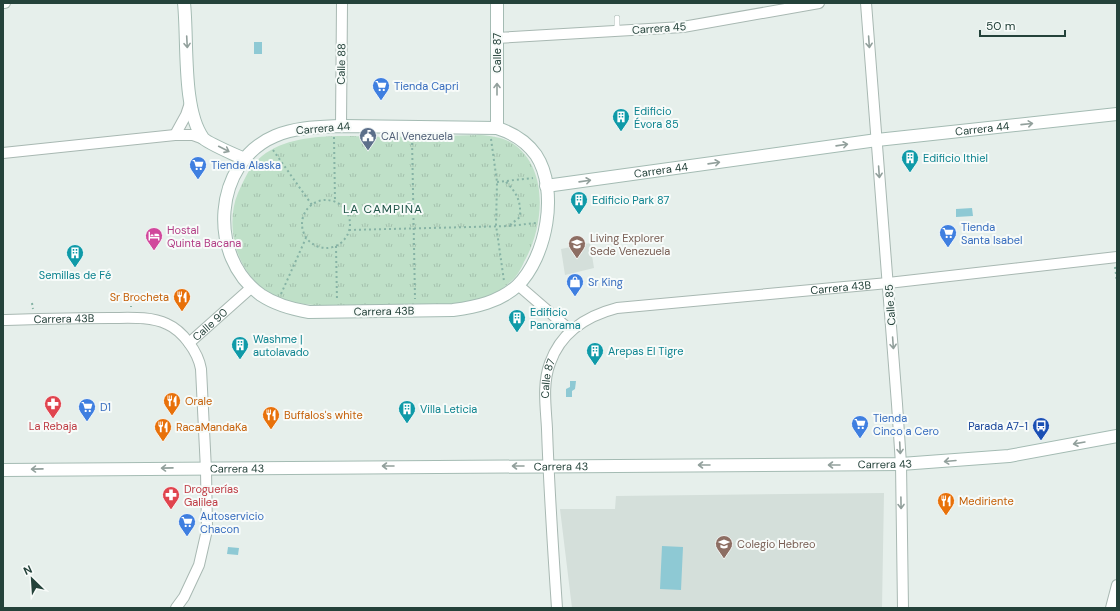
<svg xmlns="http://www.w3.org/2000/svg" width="1120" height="611" viewBox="0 0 1120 611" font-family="'DM Sans',sans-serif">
<defs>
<pattern id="park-tufts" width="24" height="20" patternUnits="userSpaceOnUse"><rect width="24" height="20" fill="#bfe0c8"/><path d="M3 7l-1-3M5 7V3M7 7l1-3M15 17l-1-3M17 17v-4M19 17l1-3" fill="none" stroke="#a4c1ad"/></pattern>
</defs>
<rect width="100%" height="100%" fill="#e6efeb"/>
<path fill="#d4dfda" d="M590,243L594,268L565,275L561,249Z
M884,493L882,608H572L560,509H615L616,496Z"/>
<path fill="url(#park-tufts)" d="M480,135C491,136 502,137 512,143C550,168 544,227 524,262C521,269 516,278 510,282C503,289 492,297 482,299C454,308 421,305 392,305C363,305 303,309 278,298C264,292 253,281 245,268C232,247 228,216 238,193C244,180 250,165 262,156C295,129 354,137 394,137C423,136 452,136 480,135Z"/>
<path fill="#8ec9d4" d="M254,42H262V54H254Z
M972,208L973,216L956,217V209Z
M570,381H576L575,389L572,391V397H566V389L570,387Z
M662,546L683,547L681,590L660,589Z
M228,547L239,548L238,555L227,554Z"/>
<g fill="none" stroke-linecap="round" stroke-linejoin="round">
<defs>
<path id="lane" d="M617,18V31"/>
<g id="street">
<path d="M3,3H5"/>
<path d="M866,3L897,404L901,464L903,608"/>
<path d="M497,38L683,27L819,3"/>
<path d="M341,126L342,3"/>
<path d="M175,135L186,115L190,103"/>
<path d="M3,153L175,135H193L204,139"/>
<path d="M518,285L570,330"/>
<path id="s1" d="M3,320C39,319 74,318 110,318C128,318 150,316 167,324C183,331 198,352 201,369L206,470L207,530L199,565L184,597L176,608"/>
<path id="s2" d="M189,343L252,287"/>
<path id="s3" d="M557,608C553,549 549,489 547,429C546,408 542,384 550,363C561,332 586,316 617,308L888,283L1117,257"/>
<path d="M1111,608L1117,585"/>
</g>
<g id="secondary">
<path d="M184,3C188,40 182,109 203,138C207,143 236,155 244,159"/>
<path d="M341,126L497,128C513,133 526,141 536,155C559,190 547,257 517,286C499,302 476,307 453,310L309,312C291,309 276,305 261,295C207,257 213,162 275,136C296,127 319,127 341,126Z"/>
<path d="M497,128V3"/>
<path id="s4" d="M546,186L877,140L1117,114"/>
<path id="s5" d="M3,470L901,464L1009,456L1117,436"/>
</g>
</defs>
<use href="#lane" stroke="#a8b8b2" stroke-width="6"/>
<use href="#street" stroke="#a8b8b2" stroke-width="12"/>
<use href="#secondary" stroke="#a4bbb3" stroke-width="14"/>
<path stroke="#86b3a5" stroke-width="2" stroke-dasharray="2 3" stroke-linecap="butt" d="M334,137L335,201
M412,138L415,299
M491,139L497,182L496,225L504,281
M273,150L312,205
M497,182L533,178
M506,182C517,193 521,201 520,217L510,225
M302 224a24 24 0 1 1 48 0a24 24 0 1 1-48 0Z
M349,230L509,226L536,223
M336,246L337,301
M1115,267L1117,282
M281,294L306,238
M131,301V307
M32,303L33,309"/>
<use href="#lane" stroke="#fff" stroke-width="5"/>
<use href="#street" stroke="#fff" stroke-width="10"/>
<use href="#secondary" stroke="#fff" stroke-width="12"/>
</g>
<defs><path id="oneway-shaft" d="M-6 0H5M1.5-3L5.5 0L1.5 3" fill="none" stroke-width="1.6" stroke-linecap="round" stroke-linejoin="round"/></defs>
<g stroke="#92a09c">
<use href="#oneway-shaft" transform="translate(187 42) rotate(87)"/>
<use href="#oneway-shaft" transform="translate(869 42) rotate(86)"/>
<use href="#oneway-shaft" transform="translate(497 89) rotate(-90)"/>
<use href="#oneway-shaft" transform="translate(1027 124) rotate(-6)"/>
<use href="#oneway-shaft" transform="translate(842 145) rotate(-8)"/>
<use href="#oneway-shaft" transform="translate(224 149) rotate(27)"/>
<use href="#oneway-shaft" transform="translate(714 163) rotate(-8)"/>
<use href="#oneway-shaft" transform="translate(879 172) rotate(86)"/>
<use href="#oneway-shaft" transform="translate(585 181) rotate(-8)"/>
<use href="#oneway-shaft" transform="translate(893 343) rotate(86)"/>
<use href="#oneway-shaft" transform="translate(1079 443) rotate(170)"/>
<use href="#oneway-shaft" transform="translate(900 448) rotate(87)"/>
<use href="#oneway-shaft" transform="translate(950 461) rotate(175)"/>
<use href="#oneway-shaft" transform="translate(704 465) rotate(180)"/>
<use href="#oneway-shaft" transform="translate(834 465) rotate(180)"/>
<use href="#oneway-shaft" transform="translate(388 466) rotate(180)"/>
<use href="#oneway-shaft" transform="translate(518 466) rotate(180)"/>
<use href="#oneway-shaft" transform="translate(167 468) rotate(179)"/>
<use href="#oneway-shaft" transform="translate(37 469) rotate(179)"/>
<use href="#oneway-shaft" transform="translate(901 503) rotate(89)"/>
</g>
<defs>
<symbol id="supermarket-pin" viewBox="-11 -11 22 30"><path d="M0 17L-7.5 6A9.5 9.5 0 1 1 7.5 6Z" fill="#3f7fe0" stroke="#f7fbf9"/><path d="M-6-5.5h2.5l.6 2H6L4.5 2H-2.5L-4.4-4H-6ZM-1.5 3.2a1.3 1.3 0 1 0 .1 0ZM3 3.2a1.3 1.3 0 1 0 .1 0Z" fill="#fff"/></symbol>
<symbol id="building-pin" viewBox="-11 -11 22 30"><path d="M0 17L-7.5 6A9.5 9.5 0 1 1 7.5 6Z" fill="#0f9aa8" stroke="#f7fbf9"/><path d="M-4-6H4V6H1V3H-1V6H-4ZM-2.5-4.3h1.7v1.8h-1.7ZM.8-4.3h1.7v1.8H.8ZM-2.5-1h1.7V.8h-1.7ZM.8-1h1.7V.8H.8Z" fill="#fff"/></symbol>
<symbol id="civic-pin" viewBox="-11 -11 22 30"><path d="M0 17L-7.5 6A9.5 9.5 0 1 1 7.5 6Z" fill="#5c6f8a" stroke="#f7fbf9"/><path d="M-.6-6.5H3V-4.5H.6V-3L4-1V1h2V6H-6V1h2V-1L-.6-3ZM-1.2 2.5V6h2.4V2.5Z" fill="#fff"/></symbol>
<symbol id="hotel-pin" viewBox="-11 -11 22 30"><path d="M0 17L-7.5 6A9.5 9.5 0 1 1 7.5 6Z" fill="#d1479c" stroke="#f7fbf9"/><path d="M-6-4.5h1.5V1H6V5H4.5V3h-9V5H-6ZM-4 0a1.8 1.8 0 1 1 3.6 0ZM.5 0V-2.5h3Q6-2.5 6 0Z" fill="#fff"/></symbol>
<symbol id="school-pin" viewBox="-11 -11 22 30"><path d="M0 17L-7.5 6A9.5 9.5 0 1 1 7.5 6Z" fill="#8d6e63" stroke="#f7fbf9"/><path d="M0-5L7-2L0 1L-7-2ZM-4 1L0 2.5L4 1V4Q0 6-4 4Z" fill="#fff"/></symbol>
<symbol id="shop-pin" viewBox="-11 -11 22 30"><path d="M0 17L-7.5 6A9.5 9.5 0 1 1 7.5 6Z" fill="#3f7fe0" stroke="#f7fbf9"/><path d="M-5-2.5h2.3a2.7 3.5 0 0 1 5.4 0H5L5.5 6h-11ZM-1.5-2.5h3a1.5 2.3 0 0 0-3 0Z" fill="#fff"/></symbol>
<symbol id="restaurant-pin" viewBox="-11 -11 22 30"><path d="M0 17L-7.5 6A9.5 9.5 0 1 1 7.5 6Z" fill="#e8710a" stroke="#f7fbf9"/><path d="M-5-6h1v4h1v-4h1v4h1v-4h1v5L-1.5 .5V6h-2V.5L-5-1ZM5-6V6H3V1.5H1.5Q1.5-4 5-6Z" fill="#fff"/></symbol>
<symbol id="pharmacy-pin" viewBox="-11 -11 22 30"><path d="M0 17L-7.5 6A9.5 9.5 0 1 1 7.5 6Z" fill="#e0444e" stroke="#f7fbf9"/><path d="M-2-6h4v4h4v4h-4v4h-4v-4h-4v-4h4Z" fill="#fff"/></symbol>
<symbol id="bus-pin" viewBox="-11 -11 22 30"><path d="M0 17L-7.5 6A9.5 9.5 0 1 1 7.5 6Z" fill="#1a4fb4" stroke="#f7fbf9"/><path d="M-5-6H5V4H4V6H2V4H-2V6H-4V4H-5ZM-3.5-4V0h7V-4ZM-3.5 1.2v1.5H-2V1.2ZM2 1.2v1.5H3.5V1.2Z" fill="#fff"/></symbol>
</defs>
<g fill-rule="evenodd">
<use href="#supermarket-pin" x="371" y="76" width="20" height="27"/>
<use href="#building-pin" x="611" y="107" width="20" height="27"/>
<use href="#civic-pin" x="358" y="126" width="20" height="27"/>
<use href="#building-pin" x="900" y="148" width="20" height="27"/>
<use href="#supermarket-pin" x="188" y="155" width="20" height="27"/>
<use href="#building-pin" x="569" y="190" width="20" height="27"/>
<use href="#supermarket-pin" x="938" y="223" width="20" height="27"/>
<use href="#hotel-pin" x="144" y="226" width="20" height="27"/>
<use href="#school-pin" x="567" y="234" width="20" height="27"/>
<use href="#building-pin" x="65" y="243" width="20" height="27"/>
<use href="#shop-pin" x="565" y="272" width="20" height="27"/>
<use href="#restaurant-pin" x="172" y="287" width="20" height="27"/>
<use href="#building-pin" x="507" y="308" width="20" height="27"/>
<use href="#building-pin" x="230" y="335" width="20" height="27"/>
<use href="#building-pin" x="585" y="341" width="20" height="27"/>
<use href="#restaurant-pin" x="162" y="391" width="20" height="27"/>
<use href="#pharmacy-pin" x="43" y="394" width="20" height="27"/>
<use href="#supermarket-pin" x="77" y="397" width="20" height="27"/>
<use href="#building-pin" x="397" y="399" width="20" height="27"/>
<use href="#restaurant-pin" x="261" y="405" width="20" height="27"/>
<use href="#supermarket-pin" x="850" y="414" width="20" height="27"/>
<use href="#bus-pin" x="1031" y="416" width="20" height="27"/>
<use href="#restaurant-pin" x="153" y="417" width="20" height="27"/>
<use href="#pharmacy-pin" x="161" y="485" width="20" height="27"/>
<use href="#restaurant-pin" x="936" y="491" width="20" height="27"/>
<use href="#supermarket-pin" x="177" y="512" width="20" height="27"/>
<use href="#school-pin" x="714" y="534" width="20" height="27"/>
</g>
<g text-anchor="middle" stroke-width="4" stroke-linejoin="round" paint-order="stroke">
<g font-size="11" fill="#24423a" stroke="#f7fbf9">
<text transform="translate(659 28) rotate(-4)" y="4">Carrera 45</text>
<text transform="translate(497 53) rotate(-90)" y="4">Calle 87</text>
<text transform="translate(341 64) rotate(-89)" y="4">Calle 88</text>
<text transform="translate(323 128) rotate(-5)" y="4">Carrera 44</text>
<text dy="4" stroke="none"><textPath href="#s4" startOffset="440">Carrera 44</textPath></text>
<text dy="4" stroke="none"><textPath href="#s4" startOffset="116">Carrera 44</textPath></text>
<text dy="4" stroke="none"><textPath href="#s3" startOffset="561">Carrera 43B</textPath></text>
<text transform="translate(890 305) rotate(-94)" y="4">Calle 85</text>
<text transform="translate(384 311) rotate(-1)" y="4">Carrera 43B</text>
<text dy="4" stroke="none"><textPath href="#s1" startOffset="61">Carrera 43B</textPath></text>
<text dy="4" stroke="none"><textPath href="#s2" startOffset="28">Calle 90</textPath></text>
<text dy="4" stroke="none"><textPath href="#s3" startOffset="230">Calle 87</textPath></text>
<text dy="4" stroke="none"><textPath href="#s5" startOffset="882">Carrera 43</textPath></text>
<text dy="4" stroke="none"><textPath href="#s5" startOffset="558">Carrera 43</textPath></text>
<text dy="4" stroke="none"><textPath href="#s5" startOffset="234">Carrera 43</textPath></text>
</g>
<g font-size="11" fill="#366cbe" stroke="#f7fbf9" text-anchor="start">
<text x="394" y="90">Tienda Capri</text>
<text x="211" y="169">Tienda Alaska</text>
<text x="961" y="231">Tienda<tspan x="961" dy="13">Santa Isabel</tspan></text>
<text x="588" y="286">Sr King</text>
<text x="100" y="411">D1</text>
<text x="873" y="422">Tienda<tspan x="873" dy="13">Cinco a Cero</tspan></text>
<text x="200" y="520">Autoservicio<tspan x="200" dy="13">Chacon</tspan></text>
</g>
<g font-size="11" fill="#0d838f" stroke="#f7fbf9" text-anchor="start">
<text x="634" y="115">Edificio<tspan x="634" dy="13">Évora 85</tspan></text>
<text x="923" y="162">Edificio Ithiel</text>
<text x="592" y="204">Edificio Park 87</text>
<text x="75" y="279" text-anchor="middle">Semillas de Fé</text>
<text x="530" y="316">Edificio<tspan x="530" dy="13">Panorama</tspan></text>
<text x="253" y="343">Washme |<tspan x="253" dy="13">autolavado</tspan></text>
<text x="608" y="355">Arepas El Tigre</text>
<text x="420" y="413">Villa Leticia</text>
</g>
<g font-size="11" fill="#4e5e75" stroke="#f7fbf9" text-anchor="start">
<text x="381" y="140">CAI Venezuela</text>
</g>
<g font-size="11" fill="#b23c85" stroke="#f7fbf9" text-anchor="start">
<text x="167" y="234">Hostal<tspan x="167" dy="13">Quinta Bacana</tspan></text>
</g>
<g font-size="11" fill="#785e54" stroke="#f7fbf9" text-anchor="start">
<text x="590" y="242">Living Explorer<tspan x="590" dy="13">Sede Venezuela</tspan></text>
<text x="737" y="548">Colegio Hebreo</text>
</g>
<g font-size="11" fill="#c56008" stroke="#f7fbf9" text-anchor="start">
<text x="169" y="301" text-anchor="end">Sr Brocheta</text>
<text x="185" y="405">Orale</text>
<text x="284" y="419">Buffalos's white</text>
<text x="176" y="431">RacaMandaKa</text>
<text x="959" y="505">Mediriente</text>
</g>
<g font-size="11" fill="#be3a42" stroke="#f7fbf9">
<text x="53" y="430">La Rebaja</text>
<text x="184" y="493" text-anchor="start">Droguerías<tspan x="184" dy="13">Galilea</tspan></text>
</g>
<g font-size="11" fill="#164399" stroke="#f7fbf9" text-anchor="end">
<text x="1028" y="430">Parada A7-1</text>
</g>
<g font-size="12" letter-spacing="1" fill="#1f5548" stroke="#f7fbf9">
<text x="383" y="213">LA CAMPIÑA</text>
</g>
</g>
<rect width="1120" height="611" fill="none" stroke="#24423a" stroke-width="8"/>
<g transform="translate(32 579) rotate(335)" stroke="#f7fbf9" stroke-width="3" paint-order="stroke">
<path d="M0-3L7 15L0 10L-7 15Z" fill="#24423a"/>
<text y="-6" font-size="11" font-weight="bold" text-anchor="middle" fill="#24423a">N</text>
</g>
<path d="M980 30v6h85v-6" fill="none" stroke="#24423a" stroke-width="2"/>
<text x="986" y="30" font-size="12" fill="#24423a" stroke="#f7fbf9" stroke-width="3" paint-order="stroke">50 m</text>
</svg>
